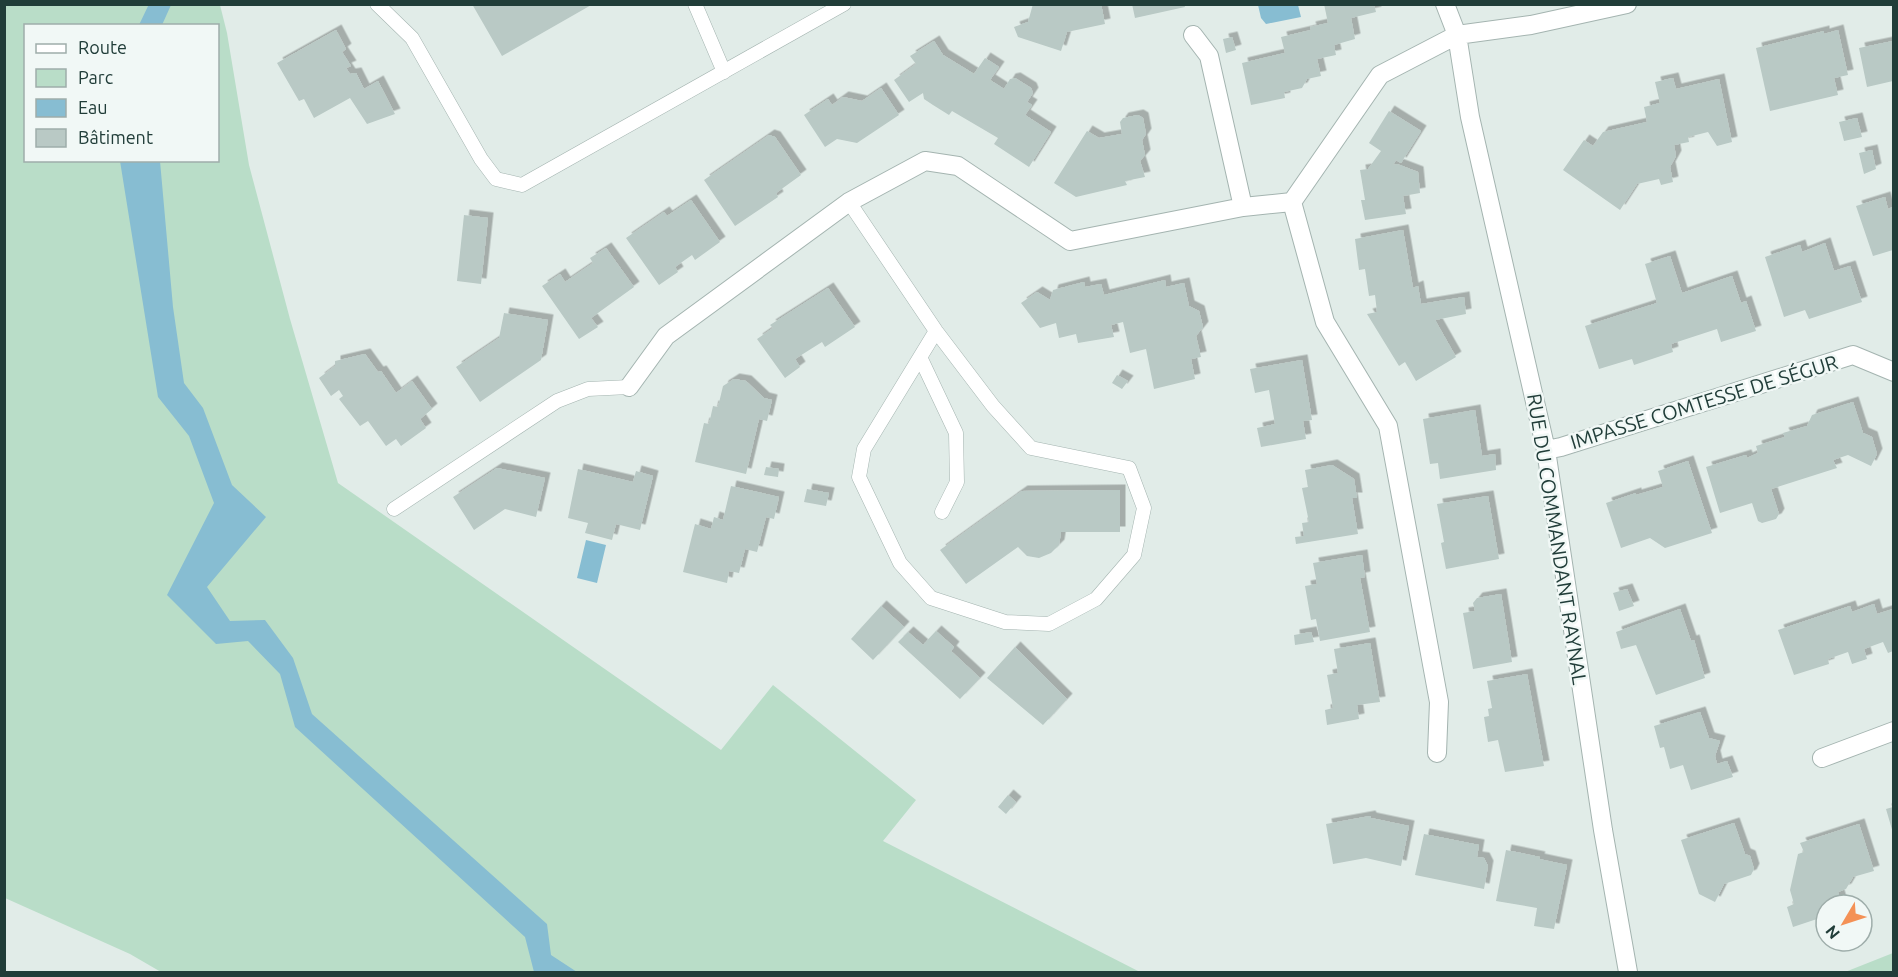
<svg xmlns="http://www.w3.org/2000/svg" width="1898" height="977" viewBox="0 0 1898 977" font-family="Ubuntu,sans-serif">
<defs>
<filter id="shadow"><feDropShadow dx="5.5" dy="-5.5" stdDeviation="0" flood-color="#0004"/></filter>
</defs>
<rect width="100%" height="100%" fill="#e1ece8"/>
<path fill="#b9ddc8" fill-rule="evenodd" d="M5,5H220L227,33L249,165L290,319L338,483L721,750L773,685L916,800L883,841L1140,972H161L130,954L5,898ZM26,26H218V160H26Z
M1893,953V972H1845Z"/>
<path fill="#87bdd2" d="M149,4L171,5L162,25H139Z
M1258,5H1298L1301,17L1266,24L1261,18Z
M120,161H160L173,307L184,383L203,408L232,485L266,517L207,587L230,621L265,620L293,658L312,714L547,924L551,955L577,972H534L525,937L295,727L280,674L248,641L216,644L167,595L214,503L189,436L158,397Z
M586,540L606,545L597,583L577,578Z"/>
<path fill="#b9c9c5" filter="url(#shadow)" d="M472,4H593L502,56Z
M1033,4H1101L1105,24L1067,32L1061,51L1018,37L1014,27L1028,22Z
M1132,4H1184L1185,7L1135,18Z
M1324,4H1374L1376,12L1351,18L1355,39L1334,45L1336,55L1317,59L1321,76L1307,79L1302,88L1284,92L1285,98L1251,105L1242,63L1285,53L1281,37L1311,30L1310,27L1328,23Z
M336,30L346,49L342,52L351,66L346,68L350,74L356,73L364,89L378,81L395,114L367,124L350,98L314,118L304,99L299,101L277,63Z
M1838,30L1848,75L1834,78L1838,95L1770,111L1756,48L1824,31V34Z
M1232,37L1236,50L1226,53L1223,39Z
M934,41L943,55L974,74L985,58L999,67L990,80L1004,89L1010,79L1015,78L1031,88L1033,93L1027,102L1032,105L1025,115L1051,132L1029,167L994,144L998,138L952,111L949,115L933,105L924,99L923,93L909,102L894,80L916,64L910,56Z
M1893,41V81L1867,87L1859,48Z
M1673,78L1676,89L1719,79L1732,142L1717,146L1708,132L1688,137L1689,142L1674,145L1676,156L1670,167L1673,182L1661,185L1659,179L1637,184L1620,210L1563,170L1584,140L1593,146L1603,132L1647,122L1644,107L1660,103L1655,82Z
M881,88L899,115L857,143L837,139L825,147L804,115L828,99L832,105L843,97L862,101Z
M1389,111L1421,131L1401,163L1396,160L1393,165L1397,164L1418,172L1420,193L1403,196L1406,214L1365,220L1361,200H1365L1360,170L1368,169L1381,151L1369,143Z
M1138,115L1143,118L1146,134L1142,140L1145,155L1140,161L1145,177L1125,181L1127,185L1076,197L1054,183L1087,131L1099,138L1122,134L1120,122L1123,118Z
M1857,118L1862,137L1844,141L1839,122Z
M769,135L775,137L801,175L776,193L778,197L735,226L704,180Z
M1872,150L1876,169L1864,174L1859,153Z
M1885,197L1888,209L1893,207V250L1873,256L1856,206Z
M691,200L720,242L695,260L692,255L675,267L678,272L659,285L626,238L664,212L667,216Z
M464,215L488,218L481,284L457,281Z
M1403,230L1413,288L1418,286L1421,304L1464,297L1466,314L1435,320L1456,357L1416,381L1405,362L1399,366L1367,314L1377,312L1375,295L1369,296L1365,269L1359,270L1355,239Z
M1825,243L1834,271L1850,266L1862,302L1809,319L1805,310L1784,317L1765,257L1800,245L1802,252Z
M606,248L634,287L591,318L598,327L579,339L542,286L560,274L565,282L593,263L590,258Z
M1670,256L1682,293L1732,276L1741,303L1746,301L1756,331L1721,342L1717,329L1671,344L1673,352L1634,365L1632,359L1599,369L1585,326L1657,303L1645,264Z
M1165,280L1166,287L1184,283L1189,306L1199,311L1203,327L1196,336L1201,357L1191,359L1195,379L1154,389L1146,349L1130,353L1123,322L1111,325L1114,337L1078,343L1076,334L1059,338L1056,323L1040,328L1021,303L1037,292L1050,300L1053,290L1084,282L1085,287L1101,284L1104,295Z
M828,288L855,327L825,347L822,342L795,359L800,367L785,378L757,339L773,328L770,325Z
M504,313L548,320L541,360L480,402L456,367L499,338Z
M365,354L378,372L381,371L396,393L412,381L432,409L420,419L426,428L401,446L396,439L386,446L368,421L360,426L339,399L343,396L339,390L331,396L319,378L335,366V361Z
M1302,360L1312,420L1303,421L1306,439L1261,447L1257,428L1275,424L1269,390L1255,393L1250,369Z
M1117,375L1128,381L1122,389L1112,383Z
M734,379L746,381L764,398L772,400L767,421L759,419L746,474L695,462L704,423L709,424L713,406L718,407L723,386Z
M1853,402L1863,433L1872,437L1877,454L1871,466L1848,455L1833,460L1837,468L1771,489L1779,514L1776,519L1762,523L1758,521L1752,503L1720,513L1706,467L1746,455L1747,458L1758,453L1756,446L1785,437L1783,433L1807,426L1812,415Z
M1475,410L1482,456L1495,454L1496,470L1440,479L1438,463L1430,464L1423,419Z
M1688,461L1712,533L1665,548L1650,538L1621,548L1606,503L1636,493V495L1663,487L1658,471Z
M1332,465L1354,479L1357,498H1352L1358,534L1296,544L1295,537L1304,536L1302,523L1309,522L1302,488L1308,487L1305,470Z
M766,467L779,469L778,477L764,475Z
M497,468L545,478L536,517L505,509L474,530L453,497Z
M578,469L633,482L636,471L653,476L640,530L616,524L612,540L585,533L588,523L568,518Z
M731,486L779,497L774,519L766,517L757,552L745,549L739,573L729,571L727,583L683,572L695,524L711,529L714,517L723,520Z
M807,489L829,493L826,506L804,502Z
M1120,490V532H1061L1059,545L1051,553L1039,558L1027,556L1018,547L966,584L940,550L1022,491Z
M1488,496L1499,559L1446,569L1441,543L1444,542L1437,504Z
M1362,555L1365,577L1360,578L1370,632L1320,641L1316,619L1311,620L1305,586L1317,584L1313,563Z
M1627,589L1634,606L1619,611L1613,593Z
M1501,594L1512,662L1473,669L1463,613L1475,611L1473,603L1477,598Z
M1874,604L1877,614L1893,609V651L1888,653L1883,642L1864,649L1867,659L1852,664L1848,652L1828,659L1829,664L1794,675L1778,630L1850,606L1852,612Z
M881,606L904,627L873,660L851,639Z
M1680,609L1691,641L1694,640L1705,678L1656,695L1636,645L1621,649L1616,632Z
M936,631L954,647L951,651L980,678L960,699L898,642L908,632L923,645Z
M1311,632L1314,642L1295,645L1294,635Z
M1370,643L1380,702L1357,705L1359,719L1327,725L1325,710L1333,708L1327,675L1338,673L1334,649Z
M1015,647L1067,699L1043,725L987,678Z
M1527,674L1544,766L1505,772L1498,740L1488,742L1484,717L1489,716L1488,709L1492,708L1487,681Z
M1700,712L1709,738L1720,741L1715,756L1717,764L1727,761L1733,777L1691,790L1683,765L1670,769L1664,747L1660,748L1654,726Z
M1008,795L1016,802L1006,814L998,807Z
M1893,807V833L1886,809Z
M1370,816L1371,818L1409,826L1401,866L1366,858L1333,864L1326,824Z
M1734,823L1745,854L1750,856L1754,869L1751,875L1724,884L1715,902L1699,894L1681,840Z
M1859,824L1874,871L1853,877L1846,889L1838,892L1842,905H1826V916L1793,927L1787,907L1794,904L1790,890L1798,854L1804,852L1800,843Z
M1424,834L1479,845L1477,857L1484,858L1488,866L1484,889L1415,875Z
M1506,850L1540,857L1539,859L1567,865L1554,929L1534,926L1537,908L1496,901Z"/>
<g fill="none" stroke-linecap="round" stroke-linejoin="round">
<defs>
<path id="lane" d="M377,4L412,38L481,159L496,179L522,185L844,4
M695,4L724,72
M849,202L936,331L993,406L1031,448L1129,468L1144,508L1134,555L1096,599L1049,624L1005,622L931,598L900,563L859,477L864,449L936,331
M920,357L956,433L957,482L942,512
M394,509L557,401L588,389L629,387"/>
<path id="street" d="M1445,4L1457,35L1470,117L1546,450L1603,830L1628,972
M1193,35L1209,56L1243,207
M1292,202L1325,322L1388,426L1439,702L1437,753
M629,387L666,336L849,202L925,161L958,166L1070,241L1243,207L1292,202L1380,75L1457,35L1531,25L1627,4
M1546,450L1561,447L1853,355L1894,372
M1822,758L1894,731"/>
</defs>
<use href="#lane" stroke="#a4b4b0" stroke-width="15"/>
<use href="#street" stroke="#a4b4b0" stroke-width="20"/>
<use href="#lane" stroke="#fff" stroke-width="14"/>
<use href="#street" stroke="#fff" stroke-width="18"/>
</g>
<g text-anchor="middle" stroke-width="5" stroke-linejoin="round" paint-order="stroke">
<g font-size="20" fill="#213d39" stroke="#f1f8f6">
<text transform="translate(1704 402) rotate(-17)" y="7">IMPASSE COMTESSE DE SÉGUR</text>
<text transform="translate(1557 539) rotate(81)" y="7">RUE DU COMMANDANT RAYNAL</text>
</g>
</g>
<rect width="1898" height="977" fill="none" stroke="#213d39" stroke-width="12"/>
<rect x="24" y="24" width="195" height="138" fill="#f1f8f6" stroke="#9eadaa" stroke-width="1.5"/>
<rect x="36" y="44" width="30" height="9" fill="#ffffff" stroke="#9eadaa" stroke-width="1.5"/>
<text x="78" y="54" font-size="18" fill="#213d39">Route</text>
<rect x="36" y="69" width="30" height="18" fill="#b9ddc8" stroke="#9eadaa" stroke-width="1.5"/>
<text x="78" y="84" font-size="18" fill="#213d39">Parc</text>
<rect x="36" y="99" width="30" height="18" fill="#87bdd2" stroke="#9eadaa" stroke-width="1.5"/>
<text x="78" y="114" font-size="18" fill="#213d39">Eau</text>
<rect x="36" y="129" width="30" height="18" fill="#b9c9c5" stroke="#9eadaa" stroke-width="1.5"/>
<text x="78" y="144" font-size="18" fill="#213d39">Bâtiment</text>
<g transform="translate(1844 923) rotate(231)"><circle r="28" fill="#f1f8f6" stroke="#9eadaa" stroke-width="1.5"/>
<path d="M0-4.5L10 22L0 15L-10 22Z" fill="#f49156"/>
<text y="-9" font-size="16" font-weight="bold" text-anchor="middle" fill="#213d39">N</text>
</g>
</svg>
